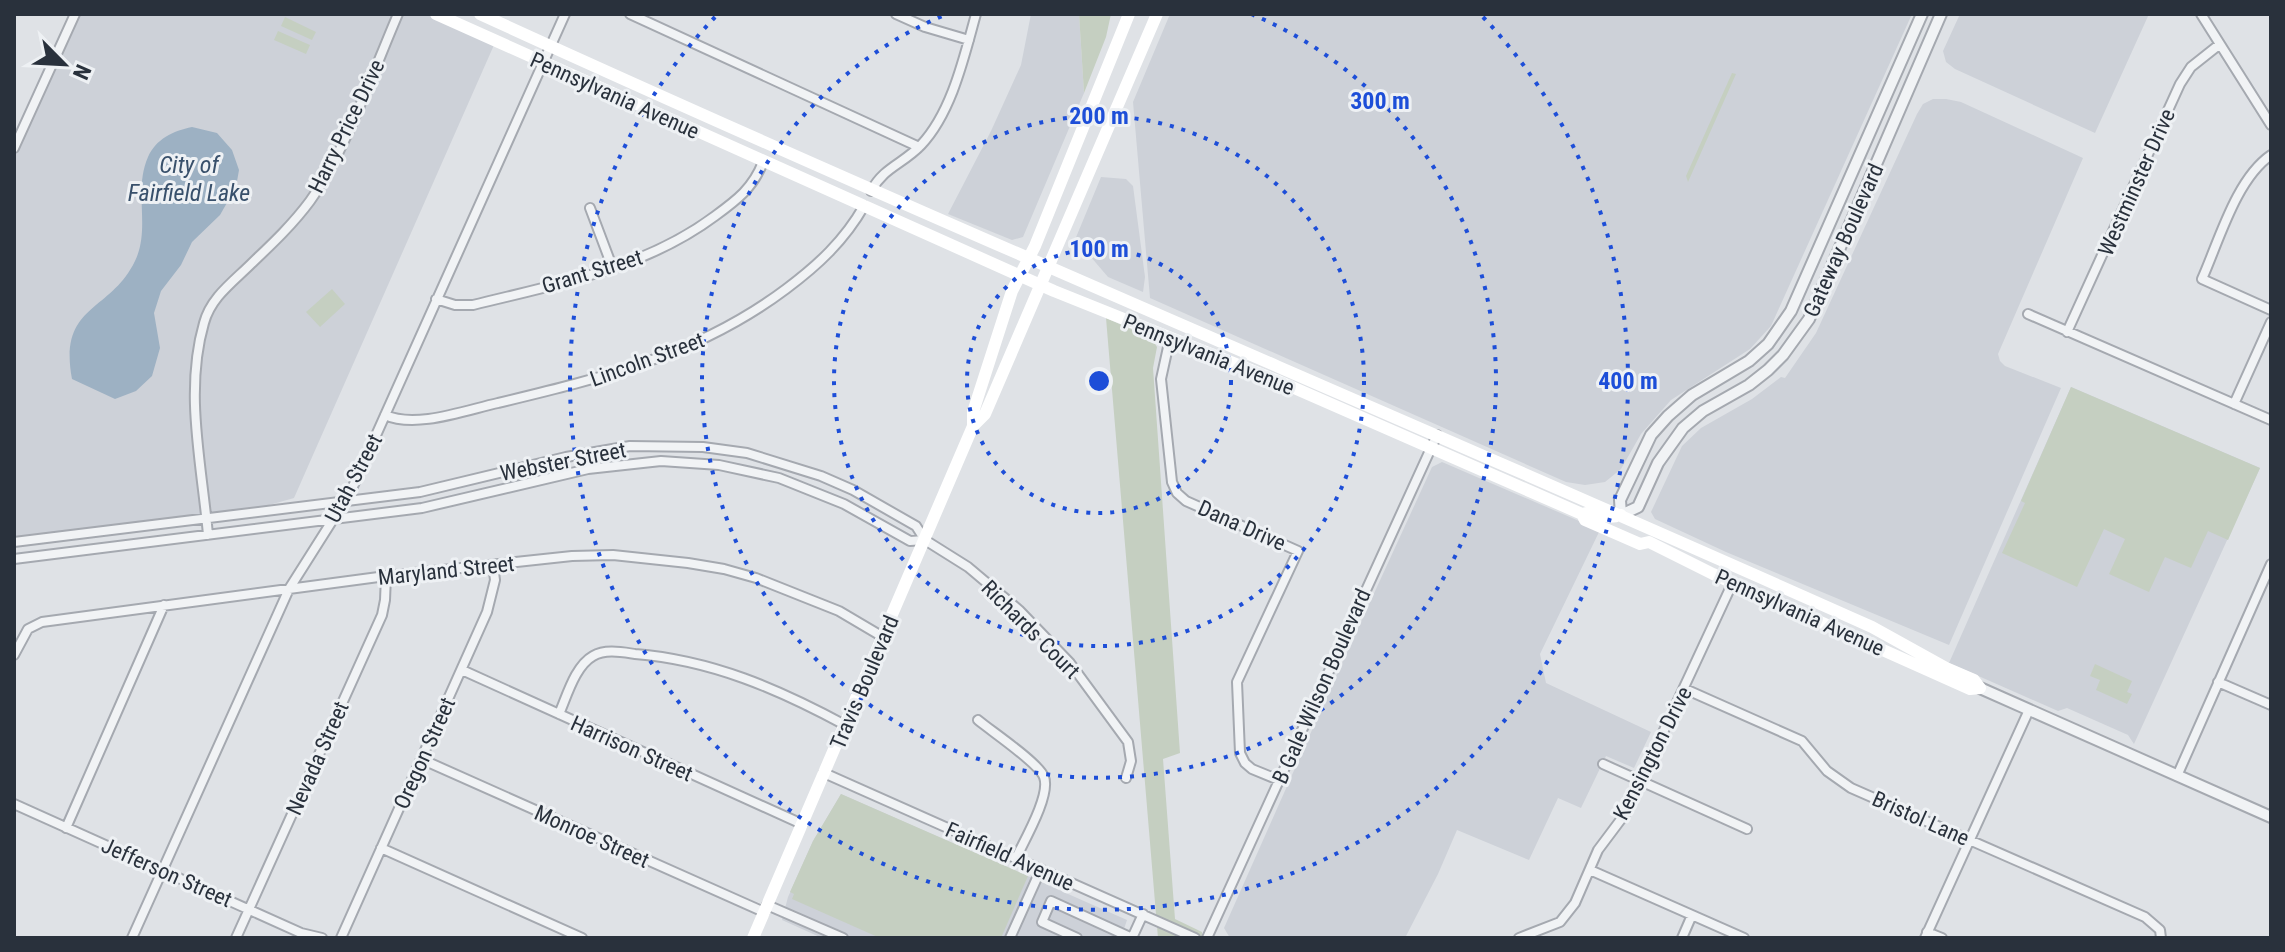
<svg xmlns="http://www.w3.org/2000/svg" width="2285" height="952" viewBox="0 0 2285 952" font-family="'Roboto Condensed',sans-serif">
<rect width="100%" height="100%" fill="#dfe2e6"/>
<path fill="#cdd1d8" d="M71,14H427L494,45L294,498L205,523L14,545V156L77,17Z
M1031,14H1079L1084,93L1023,237L1012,240L948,214L991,131L1021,65Z
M1170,14H1912L1771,326L1750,349L1671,400L1641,434L1621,469L1605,482L1585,485L1566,482L1150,298L1133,102Z
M1960,14H2149L2095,133L1955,69L1946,62L1943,51Z
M1933,99H1946L1961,102L2083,158L1998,354L2000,361L2005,366L2061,388L1949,645L1726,552L1655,519L1651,512L1682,446L1701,428L1752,399L1781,377L1785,378L1816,333L1917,114L1923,104Z
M1101,177L1126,179L1133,186L1145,277L1143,292L1108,277L1090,256L1072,247Z
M2071,387L2260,468L2134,744L2128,735L2067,708L2058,711L1949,663Z
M1442,462L1600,530L1540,654L1546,683L1651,732L1634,768L1606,756L1581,808L1558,798L1529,860L1457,830L1438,874L1405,938H1230L1224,928L1332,685L1432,467Z
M841,794L1127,920L1124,929L1143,938H822L782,920L788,897L813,841Z"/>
<path fill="#c5cfc1" d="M1079,14H1111L1106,37L1084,93Z
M285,17L316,32L312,40L281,26Z
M278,31L310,45L306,54L274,40Z
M1732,73L1736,74L1688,182L1686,176Z
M332,289L345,304L320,327L306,312Z
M1106,318L1151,338L1157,347L1153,368L1180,753L1163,759L1175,919L1202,932V938H1158Z
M2071,387L2260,468L2228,540L2208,531L2191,568L2165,557L2149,592L2109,574L2125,539L2104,529L2077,587L2002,553L2025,503L2021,501Z
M2095,664L2132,681L2127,692L2132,694L2127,704L2096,690L2100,680L2090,676Z
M841,794L1028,876L1001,938H880L792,899L794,894L790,892L813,841Z"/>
<path fill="#9db1c3" d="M192,127L217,133L232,150L239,170L236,187L220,215L192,242L181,265L161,291L154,313L160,348L152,376L136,391L115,399L72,379C58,304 110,313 135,261C151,228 133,191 148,157C156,139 173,131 192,127Z"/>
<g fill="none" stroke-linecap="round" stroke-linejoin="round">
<defs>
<path id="minor" d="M630,14L919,147
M896,14L925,27L969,40
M2201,14L2271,125
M14,148L75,14
M2271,155C2236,179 2219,241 2202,279L2271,310
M871,191C884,167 903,164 921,145C952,112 964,57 976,14
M590,208L613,269
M436,299L455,305H473C557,284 644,269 715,216C737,200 753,188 763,162
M2028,314L2271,420
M2067,332L2180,84L2191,67L2220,44
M1170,338L1161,379L1172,482L1177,493L1186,501L1298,551L1237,682L1240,753L1245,763L1252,769L1279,780
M2234,404L2271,322
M385,415C416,429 466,410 498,403C602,378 698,355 786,289C818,265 844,241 864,206
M208,535C202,465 184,392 204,323C211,297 233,282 252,263C273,243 293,224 310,201C346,150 373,72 398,14
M14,542L420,492L566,457L630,446L703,447L747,453L821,476L853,490L916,526L925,540L968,567L1019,610L1070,663L1128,742L1131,761L1126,778
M14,559L422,508L588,469L661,461L719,465L779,478L844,504L910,541L925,540
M14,655L28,629L42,622L386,576L572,556L613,555L688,563L724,569L756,578L839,611L883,637
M462,670L802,824
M2218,682L2271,705
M1685,689L1802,741L1827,771L1851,788L2145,917L2160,930L2161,938
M559,714C567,696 575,666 593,656C605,649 621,652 635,654C712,660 778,689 845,725
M978,720C991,731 1039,763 1044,777C1051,795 1024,841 1016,858
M421,759L764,912
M1603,764L1747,829
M824,773L1195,938
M2177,776L2271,564
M14,804L301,933L322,938
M66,828L164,605
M381,848L582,938
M1590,870L1744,938
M767,905L843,938
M1927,932L1942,938
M132,938L289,589L351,491L565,14
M236,938L382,615L385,600L386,576
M341,938L487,612L495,580L493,565
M1010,938L1041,869
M1077,938L1042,922L1051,901L1132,938
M1132,938L1143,914
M1207,938L1437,435
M1519,938L1560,922L1575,903L1598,850L1625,814L1733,582
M1682,938L1692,915
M1925,938L2029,710"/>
<path id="tertiary" d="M1922,14L1791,311L1768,344L1749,361L1692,395L1668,416L1651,435L1620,500L1621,515L1638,507L1658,463L1683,428L1703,411L1749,385L1768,370L1783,355L1809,319L1941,14
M1980,688L2271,817"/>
</defs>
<use href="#minor" stroke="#a5a9b0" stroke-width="12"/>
<use href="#tertiary" stroke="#a5a9b0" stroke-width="14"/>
<use href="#minor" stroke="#f1f3f5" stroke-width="8"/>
<use href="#tertiary" stroke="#f1f3f5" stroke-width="10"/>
<path stroke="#fff" stroke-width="12" d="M436,14L1054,291L1276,380L1582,514L1585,520L1640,544L1649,542L1713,574L1970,689L1980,688
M480,14C941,225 1409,420 1872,627L1946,668L1974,680L1980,688
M973,426V412L1012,291L1035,246L1129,14
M1582,514C1597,509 1602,521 1621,515
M753,938L973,426L985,414L1157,14"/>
</g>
<g fill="none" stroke="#1d4ed8" stroke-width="4" stroke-dasharray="4 8">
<circle cx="1099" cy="381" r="132"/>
<circle cx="1099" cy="381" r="265"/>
<path d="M1251 14A397 397 0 1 1 947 14"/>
<path d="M1483 17A529 529 0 1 1 715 17"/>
</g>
<g text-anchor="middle" stroke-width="6" stroke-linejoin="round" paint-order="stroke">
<g font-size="22" fill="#29313c" stroke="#eef1f4">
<text transform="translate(615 95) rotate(24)" y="8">Pennsylvania Avenue</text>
<text transform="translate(346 126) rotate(-64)" y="8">Harry Price Drive</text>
<text transform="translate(2136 182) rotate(-66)" y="8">Westminster Drive</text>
<text transform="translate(1843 240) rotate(-66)" y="8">Gateway Boulevard</text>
<text transform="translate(592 271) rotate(-17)" y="8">Grant Street</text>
<text transform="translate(1209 354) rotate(22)" y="8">Pennsylvania Avenue</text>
<text transform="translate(647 359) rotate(-20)" y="8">Lincoln Street</text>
<text transform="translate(563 461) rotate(-11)" y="8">Webster Street</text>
<text transform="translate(353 478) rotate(-62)" y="8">Utah Street</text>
<text transform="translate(1242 525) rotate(24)" y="8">Dana Drive</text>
<text transform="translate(446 570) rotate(-6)" y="8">Maryland Street</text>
<text transform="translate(1800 612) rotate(24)" y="8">Pennsylvania Avenue</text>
<text transform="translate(1031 629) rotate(45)" y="8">Richards Court</text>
<text transform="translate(864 682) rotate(-67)" y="8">Travis Boulevard</text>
<text transform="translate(1321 686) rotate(-66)" y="8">B Gale Wilson Boulevard</text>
<text transform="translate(632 748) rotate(24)" y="8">Harrison Street</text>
<text transform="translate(424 753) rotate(-66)" y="8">Oregon Street</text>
<text transform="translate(1652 753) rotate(-63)" y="8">Kensington Drive</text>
<text transform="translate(317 758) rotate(-66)" y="8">Nevada Street</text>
<text transform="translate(1921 818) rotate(24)" y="8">Bristol Lane</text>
<text transform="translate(592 836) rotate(24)" y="8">Monroe Street</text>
<text transform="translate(1010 856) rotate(24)" y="8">Fairfield Avenue</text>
<text transform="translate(167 872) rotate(24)" y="8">Jefferson Street</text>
</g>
<g font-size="24" font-style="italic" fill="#38506b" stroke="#eef1f4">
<text x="189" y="173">City of<tspan x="189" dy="28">Fairfield Lake</tspan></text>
</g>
</g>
<circle cx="1099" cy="381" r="12" fill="#1d4ed8" stroke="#eef1f4" stroke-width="4"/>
<g font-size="24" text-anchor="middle" font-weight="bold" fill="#1d4ed8" stroke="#eef1f4" stroke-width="6" stroke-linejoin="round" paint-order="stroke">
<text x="1380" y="109">300 m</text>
<text x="1099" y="124">200 m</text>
<text x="1099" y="257">100 m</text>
<text x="1628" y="389">400 m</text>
</g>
<rect width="2285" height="952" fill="none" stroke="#29313c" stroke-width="32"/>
<g transform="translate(64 64) rotate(114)" stroke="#eef1f4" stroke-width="6" paint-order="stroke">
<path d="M0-6L14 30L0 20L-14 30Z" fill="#29313c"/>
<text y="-12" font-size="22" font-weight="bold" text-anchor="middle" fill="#29313c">N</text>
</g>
</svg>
